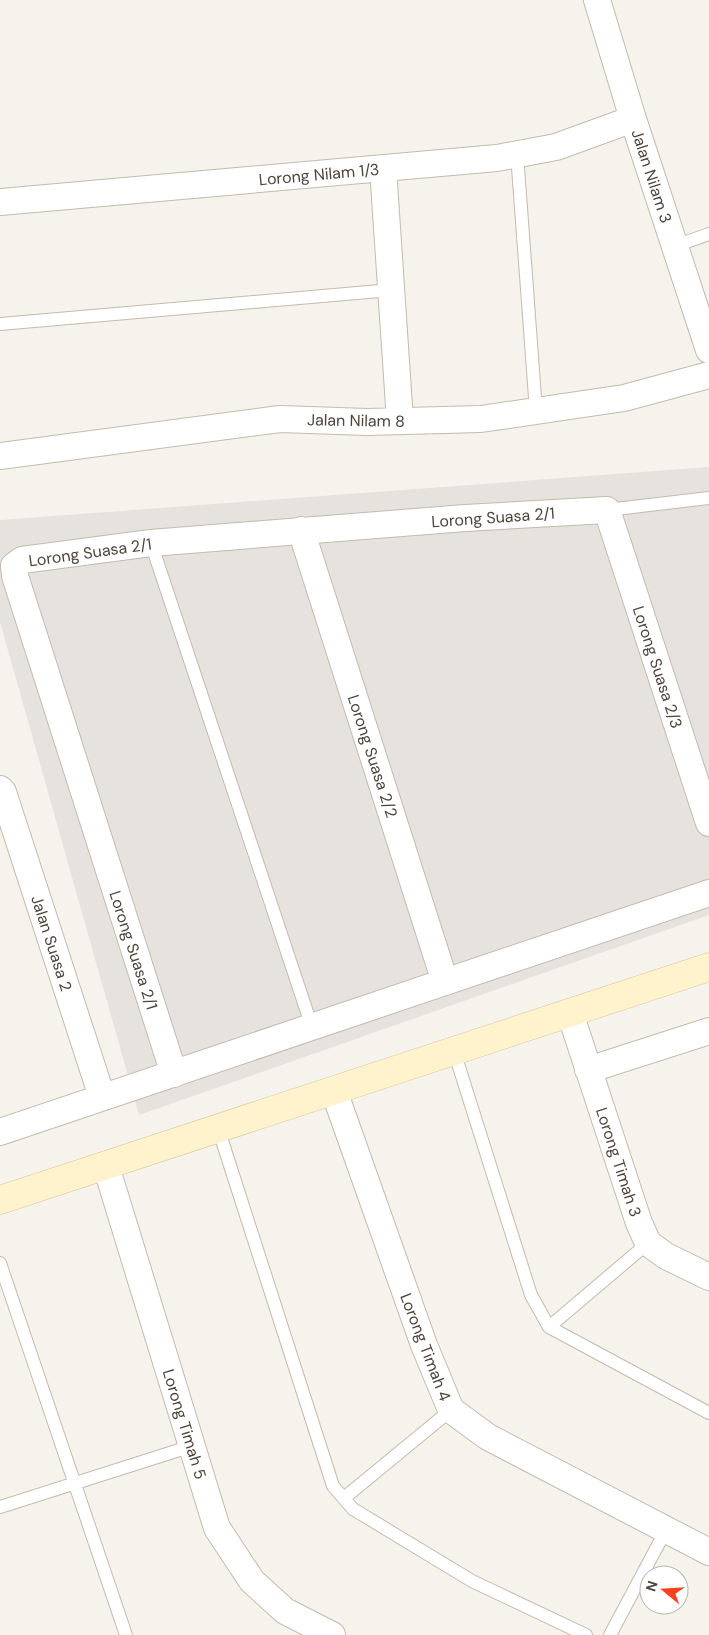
<svg xmlns="http://www.w3.org/2000/svg" width="709" height="1635" viewBox="0 0 709 1635" font-family="'DM Sans',sans-serif">
<rect width="100%" height="100%" fill="#f6f3ec"/>
<path fill="#e6e2dd" d="M709,467V915L139,1115L0,622V520Z"/>
<g fill="none" stroke-linecap="round" stroke-linejoin="round">
<defs>
<path id="lane" d="M517,154L536,411
M675,246L709,234
M0,324L391,290
M607,510L709,498
M151,543L312,1027
M454,1051L531,1295L549,1327L709,1413
M218,1128L333,1486L353,1509L472,1581L586,1635
M0,1263L126,1635
M549,1327L648,1243
M344,1498L451,1410
M0,1507L192,1446
M610,1635L666,1530"/>
<path id="street" d="M597,0L633,119L709,350
M383,168L400,421
M0,202L497,158L556,147L633,119
M0,456L280,419L367,422L481,419L624,398L709,375
M301,530L445,982
M0,789L3,792L102,1097
M570,1013L639,1223L648,1243L666,1256L709,1277
M588,1070L709,1031
M174,1074L15,576L14,566L22,560L151,543L465,518L607,510L709,823
M334,1091L424,1345L451,1410L488,1437L709,1552
M0,1132L709,893
M106,1166L217,1528L252,1581L285,1611L332,1635"/>
<path id="secondary" d="M0,1200L709,967"/>
</defs>
<use href="#lane" stroke="#c2bbae" stroke-width="14"/>
<use href="#street" stroke="#c2bbae" stroke-width="28"/>
<use href="#secondary" stroke="#d6c79b" stroke-width="29"/>
<use href="#lane" stroke="#fff" stroke-width="12"/>
<use href="#street" stroke="#fff" stroke-width="26"/>
<use href="#secondary" stroke="#fff3cd" stroke-width="28"/>
</g>
<g text-anchor="middle" stroke-width="4" stroke-linejoin="round" paint-order="stroke">
<g font-size="16" fill="#4b4439" stroke="#fff">
<text transform="translate(319 174) rotate(-5)" y="6">Lorong Nilam 1/3</text>
<text transform="translate(652 176) rotate(72)" y="6">Jalan Nilam 3</text>
<text transform="translate(356 420) rotate(1)" y="6">Jalan Nilam 8</text>
<text transform="translate(493 517) rotate(-4)" y="6">Lorong Suasa 2/1</text>
<text transform="translate(90 552) rotate(-8)" y="6">Lorong Suasa 2/1</text>
<text transform="translate(658 667) rotate(72)" y="6">Lorong Suasa 2/3</text>
<text transform="translate(373 756) rotate(72)" y="6">Lorong Suasa 2/2</text>
<text transform="translate(52 943) rotate(72)" y="6">Jalan Suasa 2</text>
<text transform="translate(134 950) rotate(72)" y="6">Lorong Suasa 2/1</text>
<text transform="translate(619 1162) rotate(72)" y="6">Lorong Timah 3</text>
<text transform="translate(426 1347) rotate(69)" y="6">Lorong Timah 4</text>
<text transform="translate(185 1424) rotate(73)" y="6">Lorong Timah 5</text>
</g>
</g>
<g transform="translate(664 1590) rotate(288)"><circle r="24" fill="#ffffff" stroke="#b7b4b0"/>
<path d="M0-4L9 19L0 12L-9 19Z" fill="#fc3f1d"/>
<text y="-8" font-size="14" font-weight="bold" text-anchor="middle" fill="#4b4439">N</text>
</g>
</svg>
